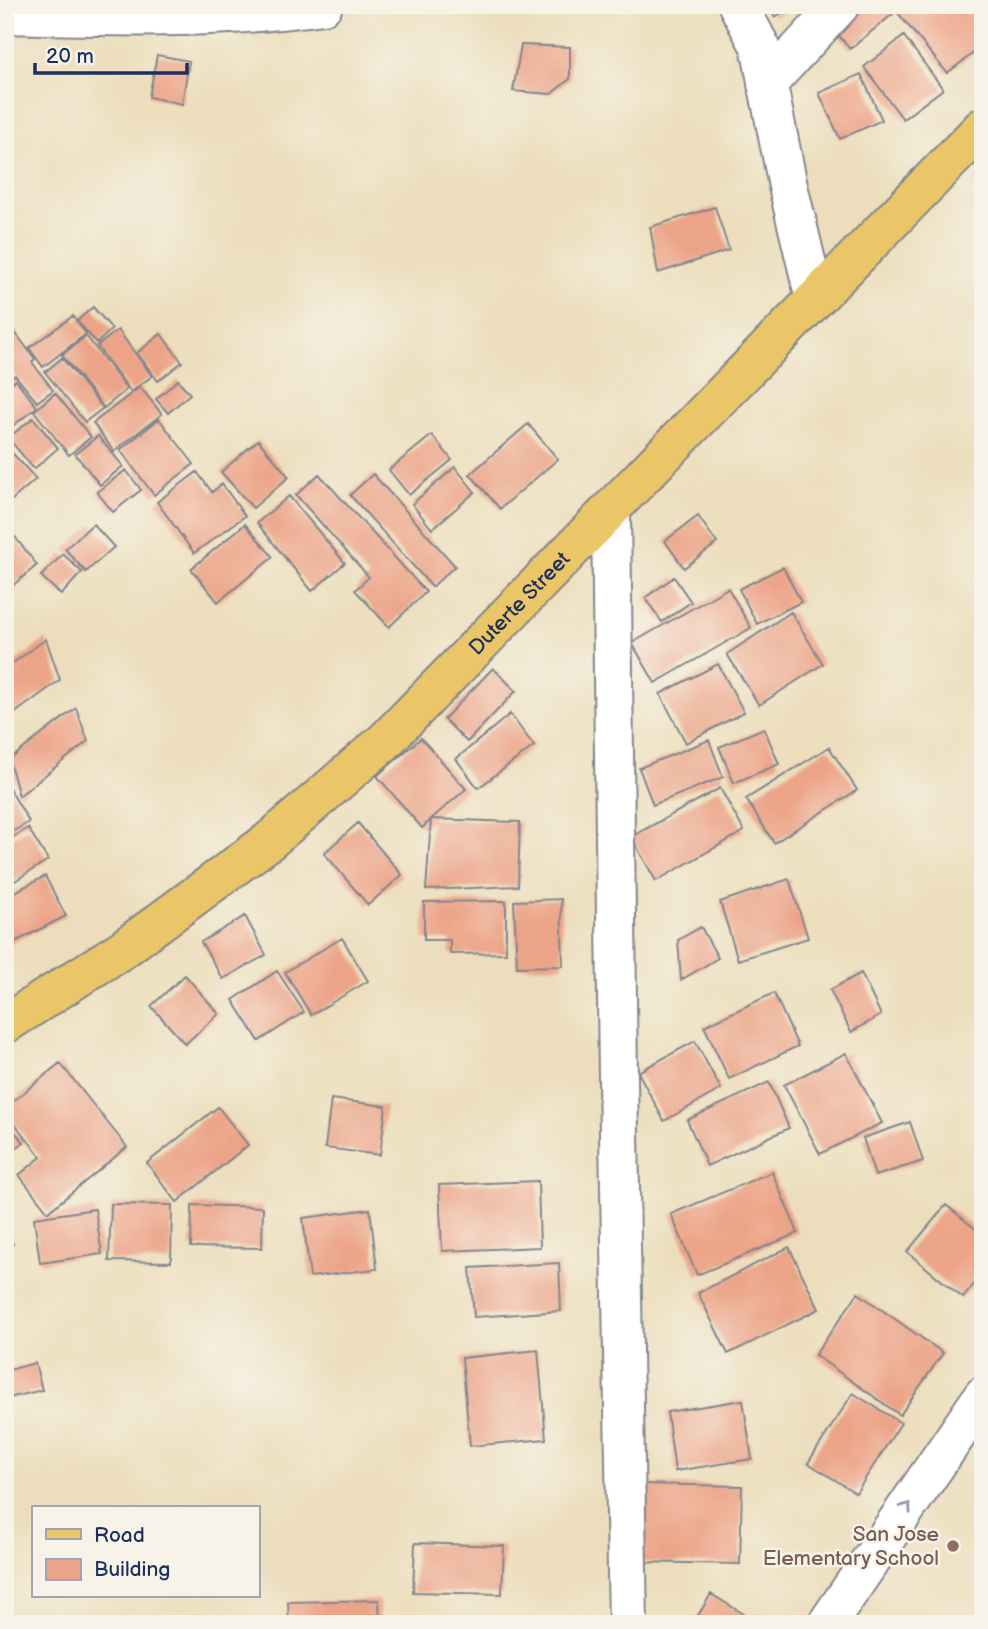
<svg xmlns="http://www.w3.org/2000/svg" width="988" height="1629" viewBox="0 0 988 1629" font-family="'Balsamiq Sans',sans-serif">
<rect width="100%" height="100%" fill="#f7f3e8"/>
<filter id="ink" filterUnits="userSpaceOnUse"><feTurbulence type="fractalNoise" baseFrequency=".0143" numOctaves="2"/><feDisplacementMap in="SourceGraphic" scale="14" xChannelSelector="R" yChannelSelector="G"/><feConvolveMatrix kernelMatrix="1 2 1 2 8 2 1 2 1" color-interpolation-filters="sRGB"/></filter>
<filter id="wash" filterUnits="userSpaceOnUse"><feTurbulence type="fractalNoise" baseFrequency=".00686" numOctaves="4" result="noise"/><feDisplacementMap in="SourceGraphic" scale="28" xChannelSelector="R" yChannelSelector="G"/><feGaussianBlur stdDeviation="1.57" result="paint"/><feColorMatrix in="noise" values="0 0 0 0 0 0 0 0 0 0 0 0 0 0 0 0 0 1.4 0 .05"/><feComposite in="paint" operator="in"/></filter>
<g filter="url(#wash)">
<rect width="100%" height="100%" fill="#ecdebc"/>
<g id="blocks">
<path fill="#eca488" d="M767,5H793L775,17Z
M813,5H888L894,13L850,49Z
M907,5H983V46L947,73L898,13Z
M904,36L943,89L903,119L864,67Z
M521,45L570,47V79L551,94L513,91Z
M157,55L189,61L182,104L149,97Z
M861,74L882,120L840,139L819,93Z
M715,207L729,250L658,273L650,227Z
M93,307L112,329L97,343L77,321Z
M73,316L86,334L43,367L29,348Z
M5,319L35,359L32,362L53,390L37,402L15,375L5,382Z
M118,330L152,376L131,392L97,346Z
M161,334L182,362L158,381L137,353Z
M86,336L127,389L104,408L62,355Z
M62,358L103,408L85,422L45,372Z
M16,380L37,407L5,432V388Z
M178,380L190,394L168,413L156,399Z
M140,387L162,414L114,451L93,423Z
M55,393L91,437L69,455L34,411Z
M33,418L58,448L34,469L8,438Z
M159,419L194,464L154,495L120,450Z
M528,424L558,459L500,509L470,474Z
M432,435L452,460L409,495L389,470Z
M98,436L123,466L100,485L75,454Z
M258,440L289,477L253,508L221,472Z
M5,445L36,479L5,506Z
M455,467L475,492L432,529L412,504Z
M126,470L141,490L113,512L97,492Z
M197,472L212,492L222,484L245,516L194,553L157,502Z
M319,474L426,592L389,627L355,590L369,577L296,495Z
M373,474L455,566L432,587L350,495Z
M289,496L345,563L312,591L257,523Z
M698,516L717,543L684,568L665,541Z
M93,524L114,547L86,572L65,549Z
M245,524L273,557L218,602L191,569Z
M8,528L37,565L5,592V530Z
M63,554L82,572L61,595L41,576Z
M783,567L801,602L757,624L739,589Z
M674,577L691,602L662,622L645,598Z
M728,588L751,628L655,683L632,643Z
M791,612L823,664L759,705L727,654Z
M46,639L60,680L15,713L5,692V669Z
M718,664L744,712L686,743L660,694Z
M493,668L516,691L467,742L444,719Z
M76,708L88,741L19,796L9,760Z
M510,714L534,746L478,788L456,759Z
M764,728L779,764L734,783L719,747Z
M421,738L466,789L431,819L520,822L518,886L426,890L431,820L422,828L377,776Z
M709,740L723,777L653,805L639,768Z
M829,747L857,790L774,843L746,799Z
M5,781L29,822L5,836Z
M720,788L744,831L656,881L631,837Z
M358,823L402,875L368,905L324,853Z
M28,828L48,860L7,886L5,883V842Z
M45,876L66,916L5,947V897Z
M789,879L808,938L738,960L720,902Z
M561,899L563,966L517,967L514,901Z
M506,901V953L450,954V940H424V902Z
M245,916L266,955L223,979L201,942Z
M701,927L718,958L681,980L678,940Z
M342,938L368,981L311,1015L285,972Z
M277,971L304,1012L259,1041L233,1000Z
M861,973L881,1015L851,1032L830,990Z
M185,975L219,1014L185,1044L151,1006Z
M774,993L798,1046L729,1079L704,1026Z
M695,1041L721,1089L664,1121L638,1072Z
M846,1053L882,1123L820,1154L784,1085Z
M60,1063L127,1147L48,1212L19,1175L41,1157L5,1112V1108Z
M769,1082L789,1128L707,1166L687,1120Z
M331,1099L386,1106L380,1155L325,1148Z
M218,1107L248,1145L177,1202L147,1163Z
M5,1121L24,1142L5,1158Z
M910,1122L923,1161L875,1176L863,1138Z
M772,1172L798,1233L697,1275L671,1214Z
M538,1181L540,1247L442,1251L439,1185Z
M111,1204L172,1205L171,1262L109,1261Z
M192,1205L263,1207L262,1248L191,1247Z
M946,1205L983,1235V1273L963,1298L907,1252Z
M95,1209L102,1254L40,1263L34,1218Z
M370,1209L377,1269L310,1277L303,1218Z
M5,1225L13,1244L5,1247Z
M789,1247L819,1309L728,1354L698,1293Z
M559,1263L561,1311L474,1317L470,1268Z
M858,1293L943,1353L900,1415L815,1355Z
M538,1350L546,1439L470,1446L462,1358Z
M35,1363L42,1390L5,1399V1371Z
M853,1393L901,1423L856,1493L808,1463Z
M743,1400L752,1459L675,1471L667,1412Z
M636,1484L742,1486L740,1564L633,1562Z
M415,1543L504,1546L502,1594L413,1592Z
M711,1594L760,1624H693Z
M379,1600L380,1624H289L288,1602Z"/>
</g>
</g>
<g filter="url(#ink)">
<use href="#blocks" fill-opacity="0" stroke="#84868d" stroke-width="2"/>
<g fill="none" stroke-linecap="round" stroke-linejoin="round">
<defs>
<path id="minor" d="M738,5L760,46L788,186L815,299
M5,14C111,17 218,20 323,5
M767,84L840,5
M611,511L618,1079L628,1624
M827,1624L983,1396"/>
<g id="major">
<path id="s1" d="M5,1024L123,949L268,842L385,741L983,127"/>
</g>
</defs>
<use href="#minor" stroke="#84868d" stroke-width="42"/>
<use href="#major" stroke="#84868d" stroke-width="42"/>
<use href="#minor" stroke="#fff" stroke-width="38"/>
<use href="#major" stroke="#ebc669" stroke-width="38"/>
</g>
<defs><path id="oneway-chevron" d="M-2-3.5L2.5 0L-2 3.5" fill="none" stroke-width="1.6" stroke-linecap="round" stroke-linejoin="round" transform="scale(1.75)"/></defs>
<use stroke="#8d97ae" href="#oneway-chevron" transform="translate(907 1507) rotate(-56)"/>
</g>
<circle fill="#8d6e63" stroke="#f7f3e8" stroke-width="2.5" cx="953" cy="1546" r="7"/>
<g text-anchor="middle" stroke-width="5" stroke-linejoin="round" paint-order="stroke">
<g font-size="21" fill="#1b2f5e" stroke="#f7f3e8">
<text dy="7" stroke="none"><textPath href="#s1" startOffset="667">Duterte Street</textPath></text>
</g>
<g font-size="21" fill="#785e54" stroke="#f7f3e8" text-anchor="end">
<text x="939" y="1541">San Jose<tspan x="939" dy="24">Elementary School</tspan></text>
</g>
</g>
<rect width="988" height="1629" fill="none" stroke="#f7f3e8" stroke-width="28"/>
<rect x="32" y="1506" width="228" height="91" fill="#f7f3e8" stroke="#9fa5b1" stroke-width="2"/>
<rect x="46" y="1529" width="35" height="10" fill="#ebc669" stroke="#9fa5b1" stroke-width="2"/>
<text x="94" y="1542" font-size="21" fill="#1b2f5e">Road</text>
<rect x="46" y="1559" width="35" height="21" fill="#eca488" stroke="#9fa5b1" stroke-width="2"/>
<text x="94" y="1576" font-size="21" fill="#1b2f5e">Building</text>
<path d="M35 63v10h152v-10" fill="none" stroke="#1b2f5e" stroke-width="3.5"/>
<text x="46" y="63" font-size="21" fill="#1b2f5e" stroke="#f7f3e8" stroke-width="5" paint-order="stroke">20 m</text>
</svg>
